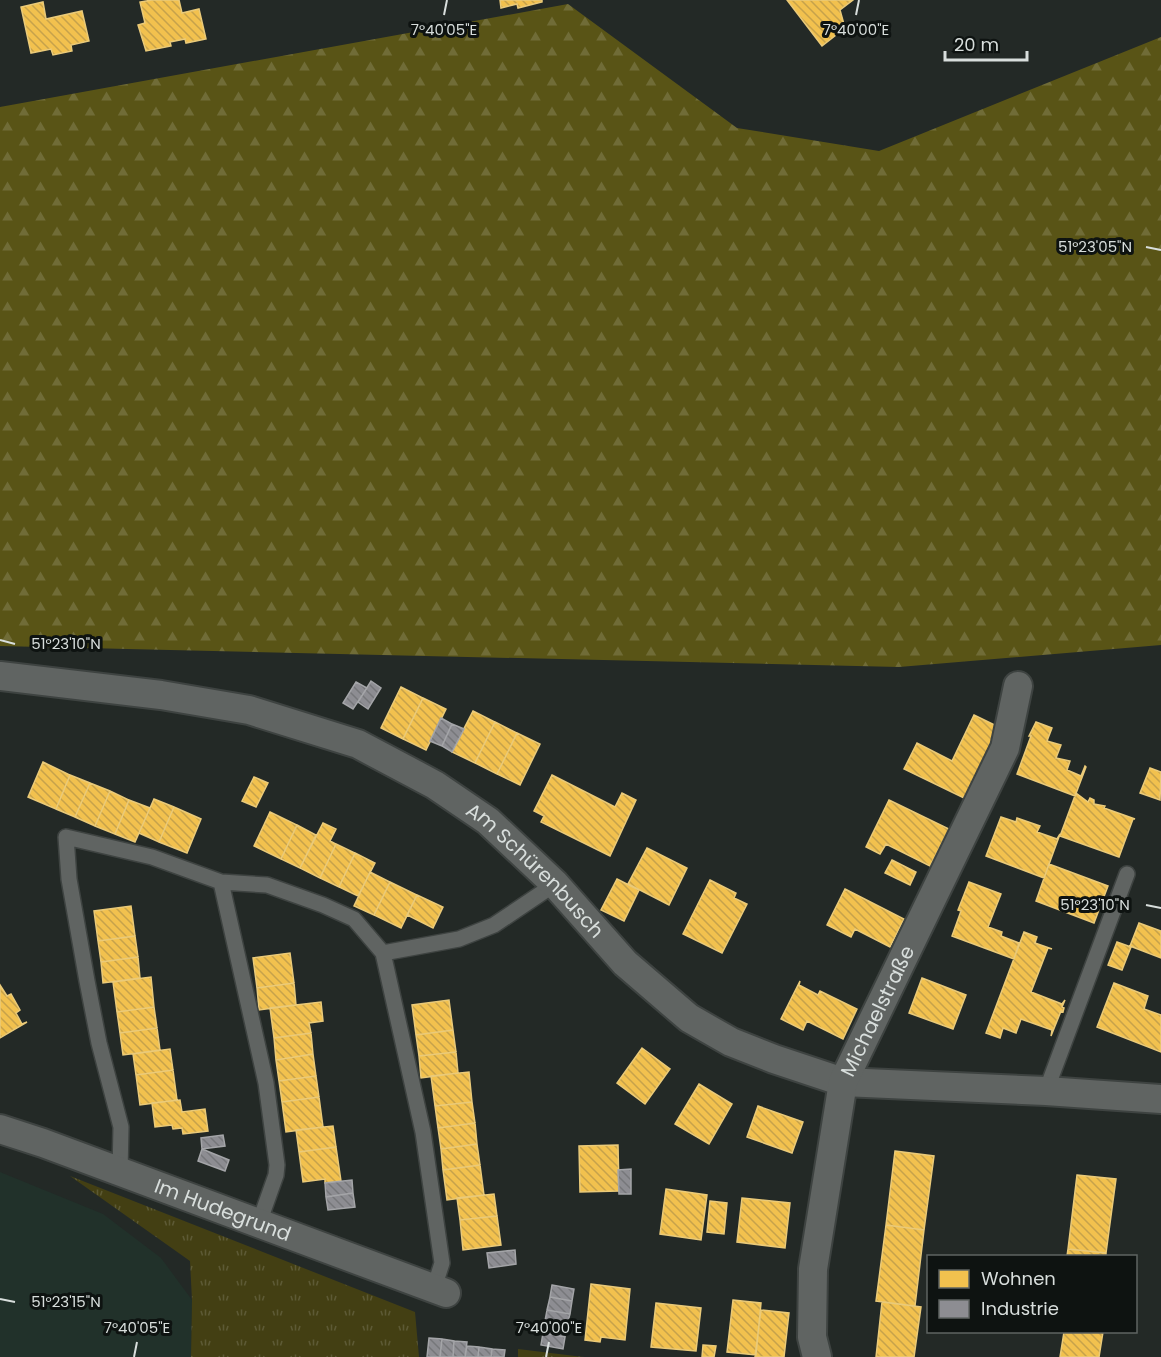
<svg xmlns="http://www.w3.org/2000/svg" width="1161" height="1357" viewBox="0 0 1161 1357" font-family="Poppins,sans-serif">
<defs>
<pattern id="forest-firs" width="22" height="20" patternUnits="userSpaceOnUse" patternTransform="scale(1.5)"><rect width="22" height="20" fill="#595416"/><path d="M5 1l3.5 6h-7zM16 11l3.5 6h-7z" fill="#706c37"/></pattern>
<pattern id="park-tufts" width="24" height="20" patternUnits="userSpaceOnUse" patternTransform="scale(1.5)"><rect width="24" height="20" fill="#433f13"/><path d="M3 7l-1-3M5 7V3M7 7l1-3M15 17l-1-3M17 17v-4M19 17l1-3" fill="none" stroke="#5d5a35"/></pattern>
<pattern id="homes-back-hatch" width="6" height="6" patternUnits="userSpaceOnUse" patternTransform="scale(1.5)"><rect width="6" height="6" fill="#f2c14e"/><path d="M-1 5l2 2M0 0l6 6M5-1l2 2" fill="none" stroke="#c6a24b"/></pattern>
<pattern id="industry-back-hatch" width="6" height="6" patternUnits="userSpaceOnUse" patternTransform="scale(1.5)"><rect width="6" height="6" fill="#8d8d92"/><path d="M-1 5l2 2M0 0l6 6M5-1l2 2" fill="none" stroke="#76777a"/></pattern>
</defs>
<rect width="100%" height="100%" fill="#232926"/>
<path fill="#21312a" d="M0,1172L103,1214L161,1258L192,1300L191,1357H0Z"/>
<path fill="url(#forest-firs)" d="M568,4L737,128L879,151L1161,37V645L899,667L0,646V107Z"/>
<path fill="url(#park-tufts)" d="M70,1176L415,1312L419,1357H191L192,1300L190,1261Z
M518,1349L575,1356L584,1357H518Z"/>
<path fill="url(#homes-back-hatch)" stroke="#eaca79" stroke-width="1.5" d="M152,0H179L182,13L199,9L206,39L186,43L185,39L170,42L171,46L146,51L138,25L145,23L140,2Z
M500,0H542V2L518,8L517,4L501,8Z
M787,0H853L840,10L845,28L822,46Z
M43,2L46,19L82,11L89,41L71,45L72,51L53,55L51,49L31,53L21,7Z
M401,687L423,698L403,739L381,728Z
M423,698L446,709L426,750L403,739Z
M473,711L495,722L475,763L452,752Z
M974,715L1001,728L978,775L976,774L964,798L904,769L917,743L952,761Z
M495,722L517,733L497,774L475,763Z
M1036,722L1052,728L1047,741L1061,745L1056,758L1070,761L1067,770L1081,776L1085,766L1086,767L1075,796L1017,774L1031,736H1029Z
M517,733L540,744L520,785L497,774Z
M43,762L70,775L56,809L28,797Z
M1150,768L1161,772L1160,800L1140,793Z
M70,775L90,783L75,817L56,809Z
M552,775L615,807L622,793L636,800L610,856L541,822L544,816L534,811Z
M254,777L268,783L256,807L242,801Z
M90,783L110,791L95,826L75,817Z
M110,791L129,800L115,834L95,826Z
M1076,793L1088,802L1090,798L1094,800V804L1105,806L1104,808L1135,819H1133L1119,857L1060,836Z
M154,799L174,807L159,842L139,833Z
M129,800L150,808L135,842L115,834Z
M889,800L949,829L930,866L886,844L880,854L866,847Z
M174,807L201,819L187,853L159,842Z
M270,812L297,825L281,859L254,846Z
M1001,817L1016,822L1017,818L1040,826L1037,832L1057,839L1060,834L1044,878L986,856Z
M323,823L336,829L330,841L336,844L320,878L300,868Z
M297,825L316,835L300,868L281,859Z
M336,844L355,853L339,887L320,878Z
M647,848L687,868L669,905L628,884Z
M355,853L375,863L358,896L339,887Z
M892,860L916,872L910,885L885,873Z
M1049,864L1108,886L1094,923L1036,901Z
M370,872L390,882L374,915L354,906Z
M617,879L639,890L624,921L601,910Z
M710,880L736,893L734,898L747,904L722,953L683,934Z
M390,882L417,895L401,928L374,915Z
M969,882L1001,894L988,927L1002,932L1001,936L1019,943L1014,959L952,936L961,911L958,910Z
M845,889L904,919L890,947L855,929L851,937L827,925Z
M417,895L443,907L433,928L407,915Z
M131,906L135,936L98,941L94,911Z
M1139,923L1161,931V958L1130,946Z
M1024,932L1037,937L1035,943L1052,949L1048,948L1031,992L1062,1004L1065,1000L1062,1007L1064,1008L1063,1012L1061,1011L1051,1036L1052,1030L1021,1019L1016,1033L1003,1028L1000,1038L986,1033Z
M135,936L138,957L101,962L98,941Z
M1117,942L1131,947L1122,970L1108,965Z
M290,953L294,983L257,988L253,958Z
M138,957L140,978L103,983L101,962Z
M151,977L154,1007L117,1012L113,982Z
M922,978L966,995L953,1029L909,1013Z
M800,981L799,985L818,995L820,991L857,1009L843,1039L807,1021L803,1030L781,1019Z
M294,983L296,1005L259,1010L257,988Z
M1114,983L1148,996L1144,1009L1161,1015V1052L1097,1027Z
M0,985L7,996L11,994L20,1010L16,1013L22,1024L27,1022L0,1038Z
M449,1000L453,1030L416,1035L412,1005Z
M321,1002L323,1021L309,1023L311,1033L274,1038L270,1008Z
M154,1007L157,1028L120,1033L117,1012Z
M157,1028L160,1050L123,1055L120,1033Z
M453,1030L456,1052L419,1056L416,1035Z
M311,1033L313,1054L276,1060L274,1038Z
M642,1048L670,1069L645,1104L617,1083Z
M170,1049L173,1070L136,1075L133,1054Z
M456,1052L458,1073L421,1078L419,1056Z
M313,1054L316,1076L279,1081L276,1060Z
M173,1070L177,1100L140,1105L136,1075Z
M469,1072L472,1102L435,1106L431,1076Z
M316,1076L319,1097L282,1102L279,1081Z
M699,1084L732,1104L709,1144L675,1124Z
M319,1097L323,1127L286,1132L282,1102Z
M180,1100L182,1112L205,1109L208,1131L183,1134L182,1128L173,1129L172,1125L155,1127L152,1103Z
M472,1102L475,1123L438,1128L435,1106Z
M758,1106L803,1122L792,1153L747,1137Z
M475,1123L477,1144L441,1149L438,1128Z
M333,1126L336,1147L299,1152L296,1130Z
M477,1144L480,1165L443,1170L441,1149Z
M618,1145L619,1191L580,1192L579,1146Z
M336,1147L341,1181L325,1183V1179L303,1182L299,1152Z
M895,1151L934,1156L924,1230L886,1225Z
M480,1165L484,1195L447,1200L443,1170Z
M1077,1175L1116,1179L1106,1253L1068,1249Z
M666,1189L707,1195L701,1240L660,1234Z
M494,1194L497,1216L460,1220L457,1198Z
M742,1198L790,1203L785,1248L737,1242Z
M710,1201L727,1203L724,1234L707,1232Z
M497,1216L501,1245L463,1250L460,1220Z
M886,1225L924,1230L915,1306L876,1301Z
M1068,1249L1106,1253V1256H1067Z
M591,1284L630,1289L625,1340L601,1337L600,1342L585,1340Z
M733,1300L761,1303L756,1355L727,1352Z
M882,1302L921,1307L914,1357H876Z
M656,1303L701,1308L696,1351L651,1347Z
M761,1310L789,1313L784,1357H755Z
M1064,1332H1103L1099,1357H1060Z
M703,1345L716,1346L714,1357H702Z"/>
<path fill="url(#industry-back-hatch)" stroke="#a4a5a8" stroke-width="1.5" d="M371,681L381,688L368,709L358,702Z
M356,682L367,688L353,709L343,703Z
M441,718L452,724L442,746L430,741Z
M452,724L464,729L452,752L442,746Z
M223,1135L225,1146L202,1149L201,1138Z
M202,1149L229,1160L225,1171L198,1161Z
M631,1169V1194H619L618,1170Z
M352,1180L353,1193L326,1197L325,1183Z
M353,1193L355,1207L328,1210L326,1197Z
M515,1250L516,1264L489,1268L487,1253Z
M552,1285L574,1289L572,1301L550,1297Z
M550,1297L572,1301L570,1314L547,1310Z
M547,1310L570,1314L567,1325L545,1321Z
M545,1321L567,1325L565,1337L543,1333Z
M543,1333L565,1337L563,1349L541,1345Z
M429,1338L442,1339L440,1357H427Z
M442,1339L454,1341L453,1357H440Z
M454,1341L467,1342L465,1357H453Z
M467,1346L479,1347L478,1357H465Z
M479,1347L492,1349L491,1357H478Z
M492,1349L505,1350L504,1357H491Z"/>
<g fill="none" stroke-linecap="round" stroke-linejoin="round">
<defs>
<path id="service" d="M221,882L266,1083L277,1165L276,1175L259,1223
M1046,1091L1127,874
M120,1172L121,1127L99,1043L87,981L69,879L66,837L152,857L221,882L267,885L323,905L354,919L383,953
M434,1288L442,1263L423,1132L383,953L459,939L494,925L555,884"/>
<g id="minor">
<path id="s1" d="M0,676L161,695L249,710L358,744L435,785L488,821L555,884L625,963L689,1018L731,1042L774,1059L843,1082L1046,1091L1161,1099"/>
<path id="s2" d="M0,1129L43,1143L446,1293"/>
<path id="s3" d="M817,1357L812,1337L813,1269L843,1082L1005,748L1018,686"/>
</g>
</defs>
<use href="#service" stroke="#3e4341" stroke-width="18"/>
<use href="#minor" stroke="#3e4341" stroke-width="32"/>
<use href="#service" stroke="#606462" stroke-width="15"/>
<use href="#minor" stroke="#606462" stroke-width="28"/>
</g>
<path fill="none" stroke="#d8dedc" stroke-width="2" d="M444,15L447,0M856,15L859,0M1146,247L1161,250M0,640L15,644M1146,905L1161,908M0,1299L15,1302M134,1357L137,1342M546,1357L549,1342"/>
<g text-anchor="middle" stroke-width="6" stroke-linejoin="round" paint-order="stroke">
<g font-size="20" fill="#d8dedc" stroke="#0e1311">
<text dy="7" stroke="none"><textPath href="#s1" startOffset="585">Am Schürenbusch</textPath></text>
<text dy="7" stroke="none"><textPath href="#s3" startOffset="357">Michaelstraße</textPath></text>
<text dy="7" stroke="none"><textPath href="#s2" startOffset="237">Im Hudegrund</textPath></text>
</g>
</g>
<g font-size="15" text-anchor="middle" fill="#d8dedc" stroke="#0e1311" stroke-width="6" stroke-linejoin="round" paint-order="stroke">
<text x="444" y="35">7°40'05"E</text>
<text x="856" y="35">7°40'00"E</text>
<text x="1095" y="252">51°23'05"N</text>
<text x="66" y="649">51°23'10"N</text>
<text x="1095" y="910">51°23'10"N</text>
<text x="66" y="1307">51°23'15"N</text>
<text x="137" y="1333">7°40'05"E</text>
<text x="549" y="1333">7°40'00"E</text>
</g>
<rect x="927" y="1255" width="210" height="78" fill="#0e1311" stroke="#5f6462" stroke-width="1.5"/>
<rect x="939" y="1270" width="30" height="18" fill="#f2c14e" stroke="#5f6462" stroke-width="1.5"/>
<text x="981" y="1285" font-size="18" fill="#d8dedc">Wohnen</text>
<rect x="939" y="1300" width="30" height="18" fill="#8d8d92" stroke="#5f6462" stroke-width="1.5"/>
<text x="981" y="1315" font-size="18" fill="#d8dedc">Industrie</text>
<path d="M945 51v9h82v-9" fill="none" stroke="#d8dedc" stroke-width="3"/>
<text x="954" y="51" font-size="18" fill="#d8dedc" stroke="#0e1311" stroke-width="4.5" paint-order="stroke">20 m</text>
</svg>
